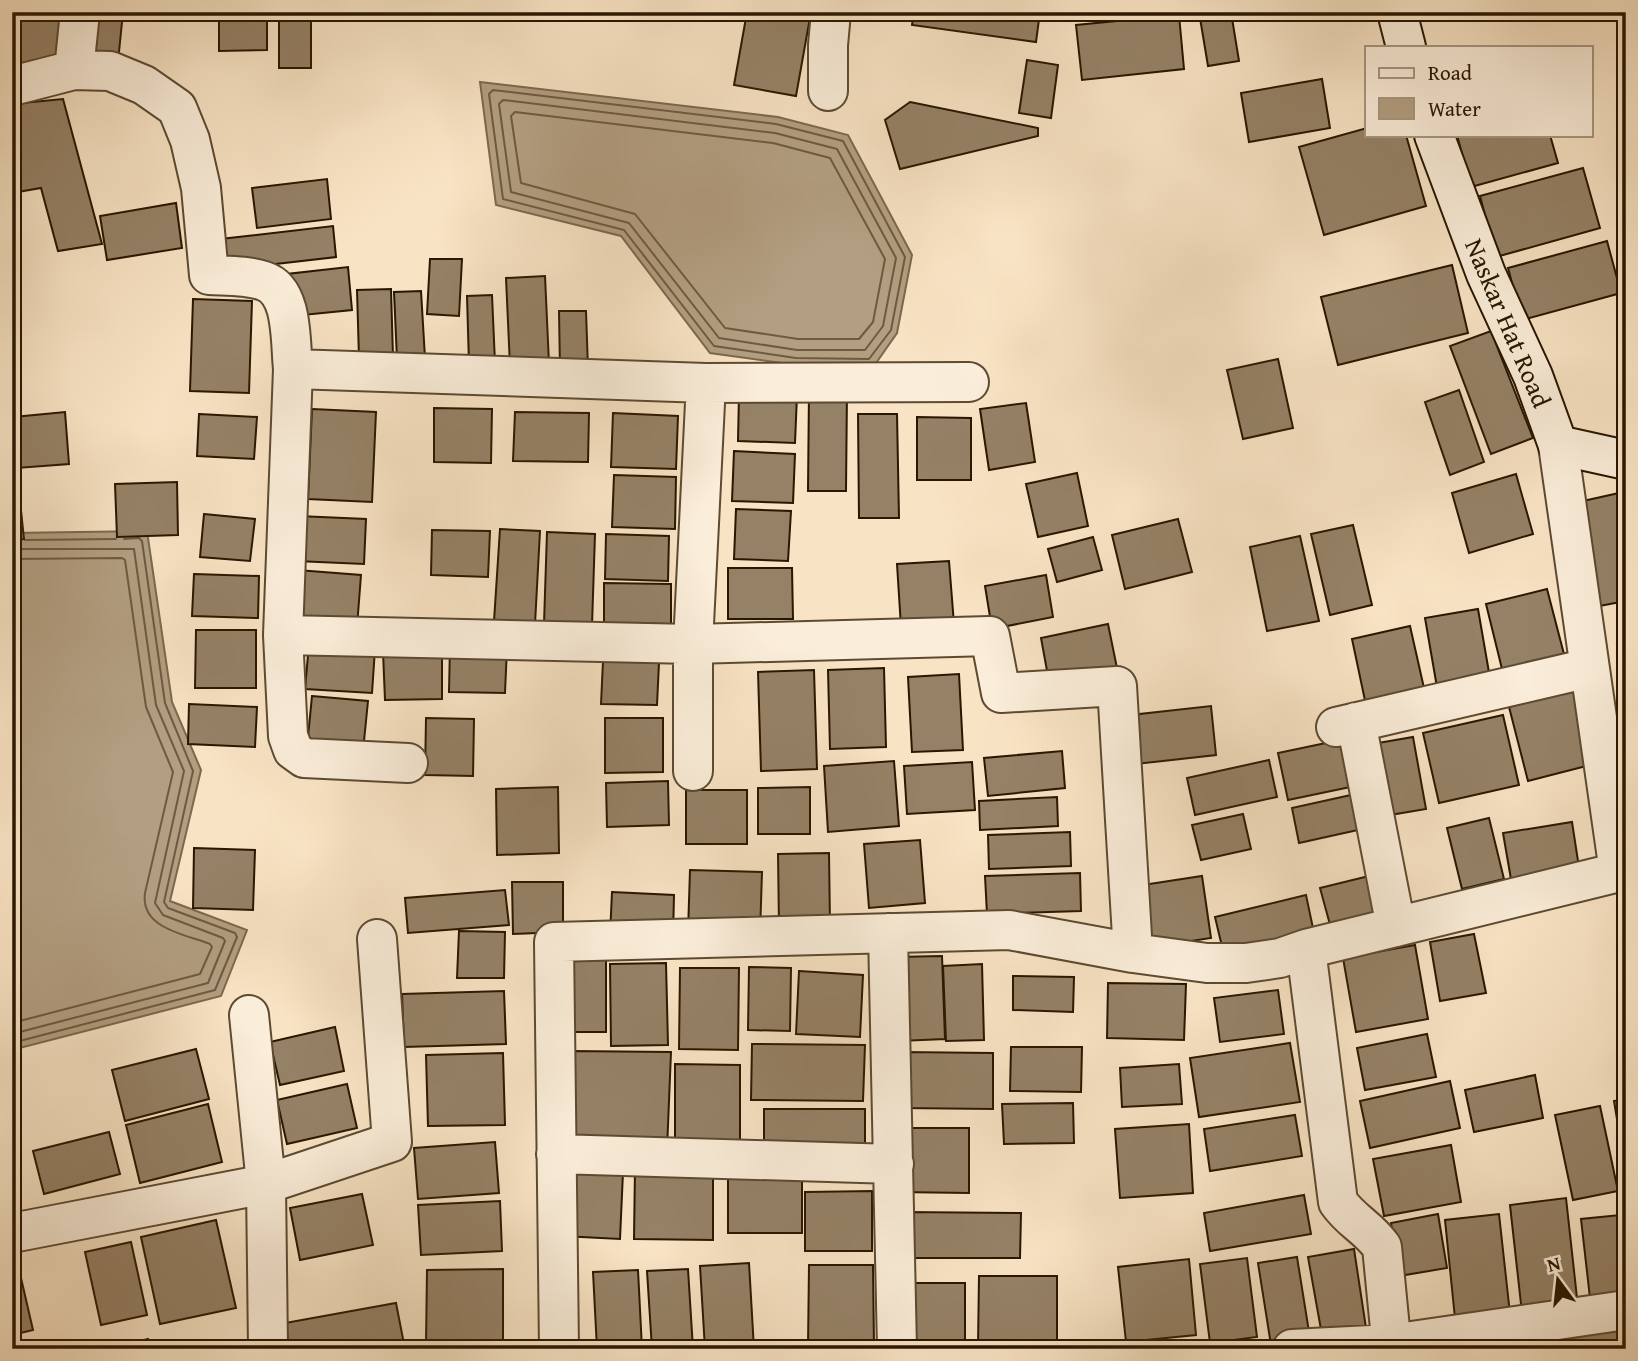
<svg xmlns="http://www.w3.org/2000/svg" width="1638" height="1361" viewBox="0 0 1638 1361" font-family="'Gentium Book Plus',serif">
<rect width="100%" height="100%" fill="#f8e3c4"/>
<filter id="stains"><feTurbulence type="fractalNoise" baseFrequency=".00286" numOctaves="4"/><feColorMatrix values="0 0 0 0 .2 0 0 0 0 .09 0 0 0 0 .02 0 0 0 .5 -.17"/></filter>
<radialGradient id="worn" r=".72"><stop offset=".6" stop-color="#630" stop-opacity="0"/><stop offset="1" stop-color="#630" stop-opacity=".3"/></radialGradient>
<path fill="#b29e81" stroke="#7b684d" stroke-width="2" d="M480,82L778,117L848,135L912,255L897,333L874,366L796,365L710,353L621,236L496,205Z
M147,531L172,702L201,770L170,901L247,930L221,996L12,1050V533Z"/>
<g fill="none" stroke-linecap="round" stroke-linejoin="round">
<path stroke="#6e5a40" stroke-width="2" d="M493,90L776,124L843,141L905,257L891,330L869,359L796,358L714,346L624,230L503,199L489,94Z
M503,100L775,133L837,149L896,258L883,326L865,350H797L719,338L629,223L511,192L499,104Z
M515,112L773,143L830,158L885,259L873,322L859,339H798L725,328L635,214L521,183L511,116Z
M25,540L116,539
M12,549H134L156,705L184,771L155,903L163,915L223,938L225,941L208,983L12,1034
M12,559L122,558L125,560L146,707L173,772L145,893C140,928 184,934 210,944L212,947L200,974L12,1023
M12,1043L215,990L237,937L235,933L168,908L164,902L193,771L165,703L142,541L139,538L124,539"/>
</g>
<path fill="#958166" stroke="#291700" stroke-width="2" d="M12,12H61L59,70L12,69Z
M87,12H123L118,62L83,59Z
M219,12H267V50L219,51Z
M279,12H311V68H279Z
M747,12H811L796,96L734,85Z
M914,12H1040L1036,42L912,25Z
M1199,12H1231L1239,61L1208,66Z
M1179,15L1184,69L1082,80L1076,25Z
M1027,60L1058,65L1051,118L1019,113Z
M1322,79L1330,128L1249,142L1241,93Z
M63,99L102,244L58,251L41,188L12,193V104Z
M910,102L1038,128V136L900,169L885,120Z
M1367,128V135H1406L1426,206L1324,235L1299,147Z
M1457,135H1550L1558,163L1471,187Z
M1583,168L1600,228L1496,257L1480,196Z
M327,179L331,219L257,228L252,188Z
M176,203L182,248L107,260L100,216Z
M333,226L336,257L216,271L212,240Z
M1607,241L1621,293L1522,320L1508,268Z
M430,259H462L459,316L427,314Z
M1452,265L1468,333L1338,365L1321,297Z
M348,267L352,310L293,316L287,274Z
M545,276L549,364L510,366L506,278Z
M391,289L393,357L359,358L357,290Z
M421,291L425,358L397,359L394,292Z
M492,295L495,363L469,364L467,296Z
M193,299L252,301L249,393L190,391Z
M559,311H586L588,369H560Z
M1491,331L1533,438L1491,454L1450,346Z
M1278,359L1293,428L1243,439L1227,370Z
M809,390H847L846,491H808Z
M1459,390L1484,462L1450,475L1425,402Z
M739,394L797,395L795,443L738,441Z
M1026,403L1035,462L989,470L980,409Z
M434,408L492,409L491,463L434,462Z
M312,409L376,412L372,502L308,499Z
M65,412L69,464L17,468L14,417Z
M515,412L589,413L588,462L513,461Z
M613,413L678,416L676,469L611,467Z
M199,414L257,417L254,459L197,456Z
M858,414H897L899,518H859Z
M917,417L971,418V480H917Z
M734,451L795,454L793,503L732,501Z
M1077,473L1088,526L1038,537L1026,484Z
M1516,474L1533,534L1469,553L1452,493Z
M614,475L676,477L675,529L612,527Z
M18,482L24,539L12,540V483Z
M177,482L178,535L117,537L115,484Z
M1619,493L1626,526V601L1594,607L1574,503Z
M736,509L791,511L788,561L734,559Z
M204,514L255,519L250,561L200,557Z
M298,516L366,519L364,564L296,561Z
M1178,519L1192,572L1125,589L1112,535Z
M1353,525L1372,605L1330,615L1311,534Z
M500,529L540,531L535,624L494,621Z
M432,530L490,531L488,577L431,575Z
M547,532L595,534L592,626L544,624Z
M606,534L669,536L668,581L605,579Z
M1300,536L1319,621L1267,631L1250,547Z
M1093,537L1102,570L1057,582L1048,549Z
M949,561L954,624L901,627L897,564Z
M728,568H792L793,619H728Z
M297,570L361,575L357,627L292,621Z
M194,574L259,576L258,618L192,616Z
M1046,575L1053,617L992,629L985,586Z
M604,583L671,584V638H604Z
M1547,589L1565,658L1503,673L1486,604Z
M1478,609L1491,684L1438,693L1425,618Z
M1108,624L1118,673L1050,687L1041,638Z
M1410,626L1426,697L1367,710L1352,639Z
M196,630H256V688H195Z
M309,644L375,649L372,693L305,689Z
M450,645L507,647L505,693L449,692Z
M442,651V699L385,700L383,652Z
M603,661L659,663L657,705L601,704Z
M884,668L886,747L830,749L828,670Z
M814,670L817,769L761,771L758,672Z
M959,674L963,750L912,752L908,677Z
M1576,690L1594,764L1528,781L1509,707Z
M312,696L368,701L363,751L307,747Z
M189,704L257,707L255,747L188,744Z
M1211,706L1216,755L1136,764L1131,715Z
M1503,715L1519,785L1439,803L1423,733Z
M426,718L474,719L473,776L425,775Z
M605,718H663V772L605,773Z
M1413,737L1426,809L1390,815L1378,743Z
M1350,738L1360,785L1288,800L1278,753Z
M1062,751L1065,788L988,796L984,758Z
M1269,760L1277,797L1195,815L1187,778Z
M894,761L899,826L828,832L824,766Z
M972,762L975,810L907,814L904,766Z
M668,781L669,825L607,827L606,783Z
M558,787L559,853L497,855L496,789Z
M810,787V834H758V788Z
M686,790H747V844H686Z
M1360,793L1367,828L1299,843L1292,808Z
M1057,797L1058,826L980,830L979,801Z
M1243,814L1251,849L1201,860L1192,825Z
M1489,818L1504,879L1462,889L1447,828Z
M1572,822L1580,874L1512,885L1503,833Z
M1070,832L1071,866L989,869L988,835Z
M920,840L925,903L869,908L864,844Z
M194,848L255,850L253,910L193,908Z
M829,853L830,925L779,926L778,854Z
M690,870L762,872L760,934L688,932Z
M1080,873L1081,911L987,914L985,876Z
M1202,876L1211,938L1145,948L1136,886Z
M1369,876L1380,920L1332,932L1320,888Z
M512,882H563V932L513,934Z
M505,890L509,925L408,933L405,898Z
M612,892L674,895L673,937L610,935Z
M1306,895L1314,933L1224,955L1215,917Z
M459,931L505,932L504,978H457Z
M1474,934L1486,993L1440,1001L1430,942Z
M1415,945L1428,1019L1356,1032L1343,958Z
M606,956V1032H563V957Z
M942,956L945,1039L899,1041L895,957Z
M666,963L668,1045L611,1046L610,964Z
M982,964L984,1040L946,1041L943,966Z
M749,967L791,968L790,1031L748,1030Z
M680,968H739L738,1050L679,1049Z
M799,971L863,975L860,1037L796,1034Z
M1013,976L1074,977L1073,1012L1013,1010Z
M1108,983L1186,984L1184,1040L1107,1038Z
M1278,990L1284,1034L1220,1042L1214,998Z
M504,991L506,1044L404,1047L402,994Z
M335,1027L344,1071L280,1085L270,1042Z
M1427,1034L1436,1077L1365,1090L1357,1048Z
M1290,1043L1300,1102L1199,1117L1190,1058Z
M752,1044L865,1045L863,1101L751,1100Z
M1011,1047H1082L1081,1092L1010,1091Z
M196,1049L209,1099L125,1121L112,1070Z
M569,1051L671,1052L667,1150L568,1142Z
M901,1052L993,1053V1109L900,1108Z
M503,1053L505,1125L428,1126L426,1055Z
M675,1064L740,1065V1146H675Z
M1179,1064L1182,1104L1122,1107L1120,1068Z
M1535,1075L1543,1118L1474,1132L1465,1090Z
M1450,1081L1460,1128L1370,1148L1360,1101Z
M347,1084L357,1128L287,1144L277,1100Z
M1626,1099V1142L1621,1143L1614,1101Z
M1073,1103L1074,1143L1004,1144L1002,1104Z
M208,1104L222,1162L140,1183L126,1125Z
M1600,1106L1618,1191L1573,1200L1555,1115Z
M764,1109H865V1156L764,1154Z
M1295,1115L1302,1156L1210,1171L1204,1129Z
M1189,1124L1193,1193L1120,1198L1115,1129Z
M897,1128H969V1193L897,1192Z
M109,1132L120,1174L44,1194L33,1151Z
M495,1142L499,1193L418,1199L414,1148Z
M1451,1145L1461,1202L1384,1216L1373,1159Z
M635,1168H713V1240L634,1239Z
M564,1169L623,1172L620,1239L562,1236Z
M802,1172V1233H728V1173Z
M872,1191V1251H805V1192Z
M362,1194L373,1245L300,1260L290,1208Z
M1304,1195L1311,1234L1210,1251L1204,1213Z
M1566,1198L1578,1307L1522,1313L1510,1205Z
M500,1201L502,1251L421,1255L418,1205Z
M901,1212L1021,1213L1020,1258H901Z
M1438,1214L1447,1268L1399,1276L1391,1223Z
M1499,1214L1511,1323L1456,1328L1445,1220Z
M1620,1215L1626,1264V1294L1590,1298L1581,1219Z
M216,1220L236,1308L160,1324L141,1237Z
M131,1242L147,1315L101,1325L85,1252Z
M1354,1249L1366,1328L1322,1335L1308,1257Z
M1297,1257L1310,1338L1271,1345L1258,1263Z
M1247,1258L1257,1337L1210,1343L1200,1264Z
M1189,1259L1196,1335L1126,1342L1118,1267Z
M749,1263L754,1349H705L700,1266Z
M18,1265L33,1330L12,1335V1267Z
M809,1265H873L874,1347H808Z
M503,1269V1344H426L427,1270Z
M688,1269L693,1349H652L647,1271Z
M638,1270L642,1349H597L593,1272Z
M979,1276H1057V1347H978Z
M902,1283H965V1349H902Z
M396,1303L405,1349H290L285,1323Z
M1626,1318V1349H1529L1527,1336Z
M148,1339L150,1349H107Z"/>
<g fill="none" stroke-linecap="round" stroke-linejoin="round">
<defs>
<path id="street" d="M74,70L110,71L144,85L177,108L190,140L201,188L209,275C227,276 247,275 264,281C294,291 290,342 293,369
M12,86L74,70L80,12
M828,91V45L831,12
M706,383L969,382
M283,635L288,736L293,750L304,758L408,763
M1356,722L1396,927
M1336,727L1589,668
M693,771V644L706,383L293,369L283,635L693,644L990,636L1001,693L1117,686L1133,953
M888,933L897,1349
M1306,949L1338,1202C1352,1222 1368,1227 1382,1247L1392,1349
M249,1015L266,1184L268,1349
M556,1154L894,1164
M12,1233L266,1184L392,1142L377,939
M559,1349L554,942L1009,930L1133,953L1207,963H1246L1280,958L1306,949L1619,872L1558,445
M1292,1349L1391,1344L1626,1310"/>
<path id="secondary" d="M1397,12L1406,47
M1434,135L1486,274L1533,376L1558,445L1626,460"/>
</defs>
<use href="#street" stroke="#5d4a31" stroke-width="42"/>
<use href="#secondary" stroke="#291700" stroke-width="42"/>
<use href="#street" stroke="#faedd9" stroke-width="38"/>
<use href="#secondary" stroke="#faedd9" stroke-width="38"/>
</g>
<g text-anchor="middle" stroke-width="7" stroke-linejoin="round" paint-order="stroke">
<g font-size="26" fill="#291700" stroke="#faedd9">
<text transform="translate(1508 323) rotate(67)" y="9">Naskar Hat Road</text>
</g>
</g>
<rect width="1638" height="1361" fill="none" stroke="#f8e3c4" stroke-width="42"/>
<rect x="14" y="14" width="1610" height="1333" fill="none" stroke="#291700" stroke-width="3.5"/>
<rect x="21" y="21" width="1596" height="1319" fill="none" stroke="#291700" stroke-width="2"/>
<rect x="1365" y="46" width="228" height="91" fill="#faedd9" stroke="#a69782" stroke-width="2"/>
<rect x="1379" y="68" width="35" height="10" fill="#faedd9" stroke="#a69782" stroke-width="2"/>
<text x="1428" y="80" font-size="21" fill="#291700">Road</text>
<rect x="1379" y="98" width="35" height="21" fill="#b29e81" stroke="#a69782" stroke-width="2"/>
<text x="1428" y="116" font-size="21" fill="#291700">Water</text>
<g transform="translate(1558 1280) rotate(345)" stroke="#faedd9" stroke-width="5" paint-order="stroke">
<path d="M0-5L12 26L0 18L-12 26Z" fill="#291700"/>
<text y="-10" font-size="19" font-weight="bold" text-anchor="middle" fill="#291700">N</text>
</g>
<rect width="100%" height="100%" filter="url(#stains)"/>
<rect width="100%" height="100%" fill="url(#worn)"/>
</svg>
